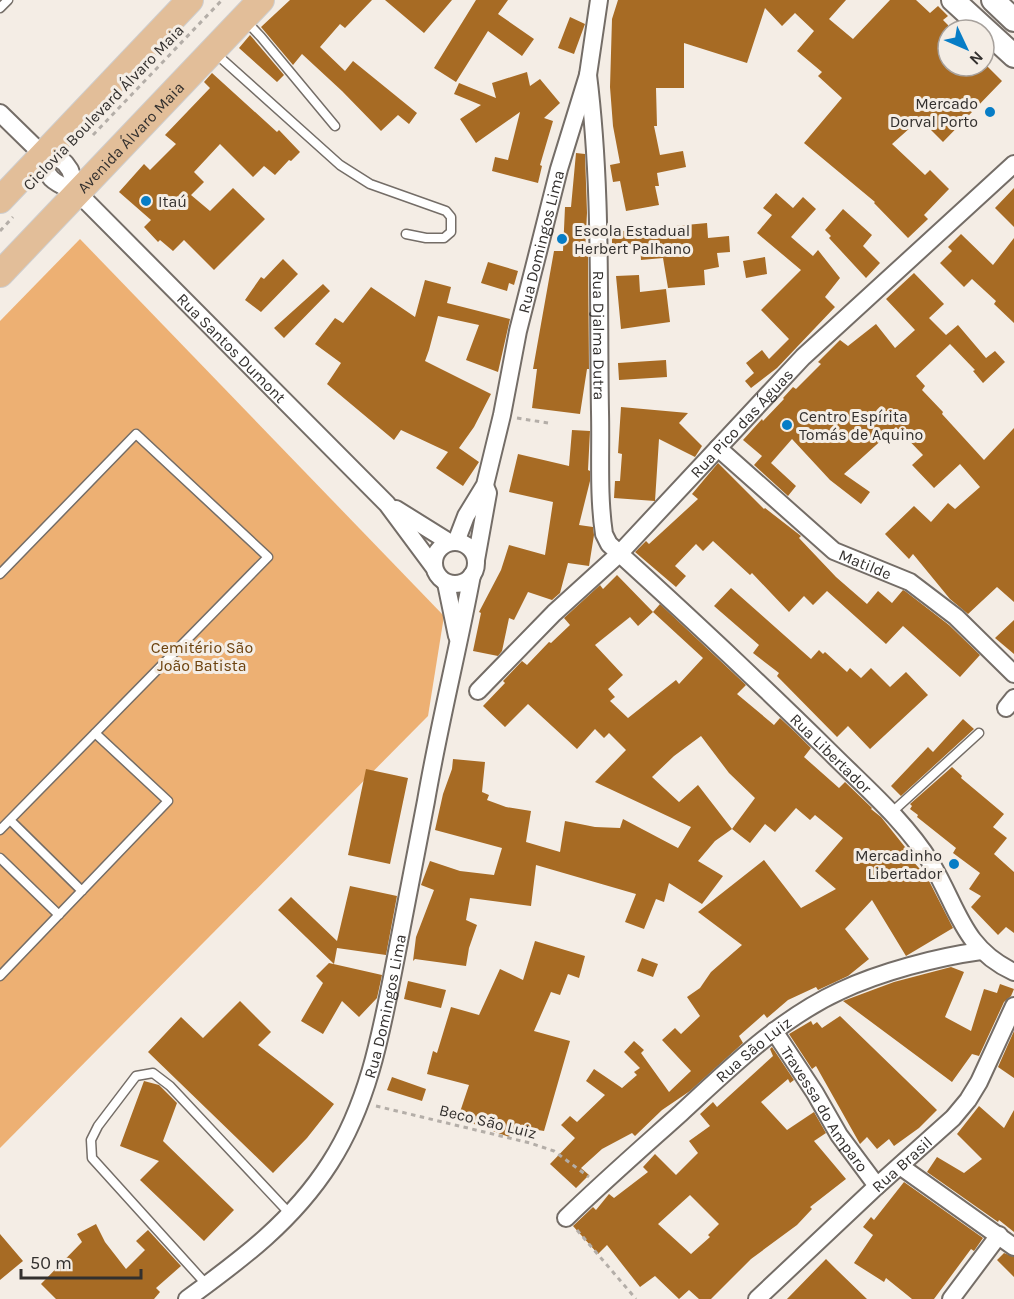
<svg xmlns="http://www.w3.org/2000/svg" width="1014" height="1299" viewBox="0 0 1014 1299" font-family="Karla,sans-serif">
<rect width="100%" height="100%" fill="#f4ede5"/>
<path fill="#edb073" d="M80,239L444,616L428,716L0,1148V321Z"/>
<path fill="#a76b24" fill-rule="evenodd" d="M290,0H372L345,28L340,24L320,47L345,71L353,61L417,113L409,124L398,115L381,131L342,91L302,54L293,65L261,27Z
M385,0H452L424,33Z
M476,0H508L498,14L534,39L522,56L488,31L456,82L434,68Z
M618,0H846L829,19L853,39L890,0H916L930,13L938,6L948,16L943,20L948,25V66H987L1002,81L943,142L920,119L892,144L925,175L930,170L949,189L924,215L928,219L908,238L874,203L875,202L804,143L842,98L818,76L822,72L797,51L814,31L795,13L782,26L765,8L747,63L684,43V88H656L657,126H654L660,155L683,151L686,167L657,173L659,186H655L659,205L626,211L620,181L613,182L610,165L620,163L613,126L610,87L612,19Z
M570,17L585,24L574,54L558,48Z
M250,35L284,75L277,82L239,48Z
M527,72L530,86L540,79L560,103L544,118L553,121L540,165L542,166L538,183L492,171L495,157L508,160L520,112L476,143L460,119L481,105L454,94L459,83L496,98L492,83Z
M212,73L277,132L279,130L300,152L291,161L289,160L275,175L264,166L253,177L220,144L194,172L204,182L191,195L210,211L233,188L265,219L214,270L184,240L173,251L160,240L158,242L144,227L151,220L119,192L144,164L150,170L176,144L165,135L210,88L204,82Z
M576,153L585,154L587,213L585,251H588L589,369H587L580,414L532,408L537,369H533L554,251H563L565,207H571Z
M1014,188V227L995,208Z
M776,193L793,208L803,197L816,209L791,237L813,256L818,250L840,278L825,297L835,307L777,368L751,388L745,381L754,373L746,363L762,350L769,359L789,339L761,310L801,270L757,233L772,215L763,208Z
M843,209L872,235L863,246L880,263L866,278L829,238L831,236L825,230Z
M707,223L708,238L729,236L730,252L717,253L719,267L704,270L705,285L668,288L663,258L641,260L640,244L612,246V232Z
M961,234L993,265L1014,238V323L994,304L996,301L972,279L964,287L940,263L952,251L948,247Z
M765,257L767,274L746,278L743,261Z
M283,259L298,274L261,312L245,300L261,277L264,279Z
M488,262L518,271L514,285L509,283L507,291L481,283Z
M914,273L944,304L929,318L946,335L958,325L986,358L995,351L1005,362L983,383L973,371L975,370L950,344L916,376L925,386L922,390L943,412L942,414L984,460L1014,428V602L997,587L968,614L950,599L913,554L909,559L885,534L914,506L931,522L948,503L955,509L980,487L960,464L934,488L912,465L923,455L896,427L844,474L870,492L861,504L830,480L792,439L771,463L796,486L788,496L754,465L762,456L743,440L762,419L763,421L784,399L783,398L793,387L796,389L821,364L818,362L840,340L848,346L876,324L895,348L915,330L886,299Z
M639,275L640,292L666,289L670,322L621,329L616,276Z
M425,280L451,287L447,303L510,319L498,372L466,360L479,325L438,316L429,350L425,361L491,394L474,427L459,448L479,462L463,486L436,468L448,452L401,430L394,440L327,384L341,363L315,344L335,318L343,323L371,287L415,317Z
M323,284L330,291L284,338L274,328Z
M666,360L667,377L619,380L618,363Z
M621,407L688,413L679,423L702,446L695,457L659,439L655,501L614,498L615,481H620L622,454L618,453Z
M572,430L590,431L588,470L590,471V481L579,525L593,527L594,535L589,566L568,563L560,593L552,600L528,592L514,620L509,618L502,651L498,656L473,651L481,613L479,612L501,570L509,545L545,555L553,502L509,492L518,454L569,466Z
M718,463L764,509L765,508L801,536L799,538L836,577L867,604L878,591L892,603L903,590L905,591L949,625L980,655L960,677L903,626L886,644L827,591L813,605L804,596L789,612L752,573L750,575L713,541L703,551L696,544L675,566L686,576L676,587L635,552L646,541L649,544L698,499L692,494Z
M617,575L653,612L660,604L746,685L737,694L774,725L780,718L796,733L811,748L804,757L839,788L845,782L872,808L871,809L881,817L913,857L911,859L927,877L953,928L906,956L872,900L845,929L869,959L848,976L818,990L816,987L788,1000L767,1018L764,1014L739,1036L743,1043L690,1091L662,1110L635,1136L632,1133L602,1149L581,1168L589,1175L576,1188L550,1164L575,1138L561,1125L570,1116L577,1122L605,1095L586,1081L594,1069L622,1088L637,1075L634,1072L640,1068L624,1052L634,1041L644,1050L641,1053L669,1092L691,1071L662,1040L675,1028L681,1034L700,1016L687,997L700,988L711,972L742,945L698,912L764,860L801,908L836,889L815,871L843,838L815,815L810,820L796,808L775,832L765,824L750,843L732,829L715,841L698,861L723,876L702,904L669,883L664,902L656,899L644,929L625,922L636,894L536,865L531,906L470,898L466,920L477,925L469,948L466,966L415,959L413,961L416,937L434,890L421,885L430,861L460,871L494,875L502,848L435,830L443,794L452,769L453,759L485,762L482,792L489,795L487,800L506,807L531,811L526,842L560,852L565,821L595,827L620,828L623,819L678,848L691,827L595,782L626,750L609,733L604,738L595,729L577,749L528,704L505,727L483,706L505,683L503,681L522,661L527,665L549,642L551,643L570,625L564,618L600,585L603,589ZM653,612L703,658L679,684L676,680L628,718L610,701L615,697L608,689L623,675L595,645L630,617L638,626ZM701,736L729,773L755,798L732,829L698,785L679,802L652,777L674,756Z
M731,588L811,659L819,650L823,654L825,652L847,672L850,668L861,678L871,668L890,687L906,672L928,695L870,749L848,726L837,737L777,676L779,673L753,653L759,645L714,606Z
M1014,620V654L995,638Z
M963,719L974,729L901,796L891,786L928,747L933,752Z
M952,767L962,776L961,778L1004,814L993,827L1007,838L994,854L1014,872V933L1006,927L998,935L971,907L981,896L969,889L980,873L953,853L956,848L917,817L918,815L910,809L912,806L910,804Z
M366,769L408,778L390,864L348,855Z
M350,886L397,896L386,955L337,948L334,964L278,910L291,897L337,941Z
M535,941L585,956L579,978L568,974L560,995L551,992L534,1031L570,1041L544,1131L526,1128L524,1135L512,1130L509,1137L458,1118L469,1085L427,1074L433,1051L437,1053L451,1007L479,1015L500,969L523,980Z
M642,958L658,964L653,977L637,971Z
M329,963L382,975L377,998L359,1017L342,1001L323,1034L301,1021L323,983L316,976Z
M951,967L964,972L945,1017L971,1031L984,989L997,993L1000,984L1014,989L1011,996L1004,1002L979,1056L972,1054L952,1082L843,1001L894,982Z
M408,981L446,990L441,1008L404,999Z
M240,1001L271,1032L258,1045L334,1104L307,1138L273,1173L148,1052L181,1017L203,1038Z
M840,1016L937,1110L919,1128L894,1146L889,1139L877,1149L867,1137L860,1144L816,1066L812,1069L789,1034L811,1021L813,1025L817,1022L822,1028Z
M1014,1031V1078L998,1067Z
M772,1047L794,1080L790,1083L788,1079L761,1102L787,1130L814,1112L826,1133L814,1141L846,1179L810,1207L812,1209L797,1225L751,1259L711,1299H699L689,1290L679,1299L655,1276L640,1287L607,1245L598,1254L573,1226L593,1207L596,1210L609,1194L614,1198L648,1172L643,1167L655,1154L676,1175L698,1153L689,1141L710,1126L700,1114L713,1102L717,1107L773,1056L770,1049ZM690,1195L719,1224L708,1235L710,1237L691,1254L658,1224Z
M392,1077L426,1089L422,1101L387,1090Z
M144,1081L159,1085L177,1103L163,1141L234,1210L204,1241L140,1180L159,1161L120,1146Z
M979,1106L1004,1128L1014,1110V1232L999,1220L998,1222L927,1172L937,1157L964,1173L982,1159L957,1134Z
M904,1182L983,1238L974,1251L971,1249L934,1299H912L886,1278L884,1282L854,1263L873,1235L863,1227L871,1217L874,1220Z
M96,1224L105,1242L126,1269L145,1250L136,1241L148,1230L181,1266L156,1288L160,1292L154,1299H56L41,1284L82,1242L77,1234Z
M0,1234L23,1261L0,1280Z
M1004,1253L1014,1257V1277L997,1260Z
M826,1259L837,1270L867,1299H787Z"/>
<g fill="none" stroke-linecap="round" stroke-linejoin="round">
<defs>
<path id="lane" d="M0,8L8,0
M246,21L261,37L335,126
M214,52L340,165L370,184L446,211L451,217V232L444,238H426L406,234
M0,574L136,434L268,557L0,830
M891,813L979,733
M10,820L82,891
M0,858L59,915
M0,976L168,801L95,733
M206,1284L92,1158L91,1140L98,1126L136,1076L153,1073L170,1086L291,1215"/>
<g id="street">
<path id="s1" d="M588,75C602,187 598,299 600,412C601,452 598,494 604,534L609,544C684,612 758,681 830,752C865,787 905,821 931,863C958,907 962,948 1014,972"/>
<path d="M0,113L43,155L56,157L65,163L70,170L78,193"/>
<path id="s2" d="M43,155C45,181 56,183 78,193L387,504L433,566"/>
<path id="s3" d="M718,448L834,551L910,582L956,617L1014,674"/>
<path d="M396,509L449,542"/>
<circle cx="455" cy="563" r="21"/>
<path id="s4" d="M456,542L466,516L485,485L502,415L518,331L559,169L588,75L599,0"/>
<path d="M476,560L488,493L485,486"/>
<path d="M446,583L457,636"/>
<path id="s5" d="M478,691L554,613L619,554L803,357L1014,164"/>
<path d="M1006,708L1014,698"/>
<path id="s6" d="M774,1031L815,1093L839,1135L877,1186"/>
<path d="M900,1166L1014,1247"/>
<path id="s7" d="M566,1218C603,1182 642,1148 681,1113C730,1068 779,1019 840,991C880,972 937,957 981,951"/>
<path id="s8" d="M187,1299C242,1259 293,1221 330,1163C370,1101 382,1028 396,957C406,905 416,853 426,801C439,725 458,650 472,575"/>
<path id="s9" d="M757,1299L877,1186L953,1118L968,1100L979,1082L1014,1006"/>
<path d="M951,1299L999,1235"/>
</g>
<path id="secondary" d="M953,0L1014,56
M993,0L1014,20"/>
<g id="primary">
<path d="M0,200L190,0"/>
<path id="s10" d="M0,274L261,0"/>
</g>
</defs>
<use href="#lane" stroke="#746d67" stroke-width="11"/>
<use href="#street" stroke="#746d67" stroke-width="20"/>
<use href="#secondary" stroke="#746d67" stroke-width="26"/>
<use href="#primary" stroke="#cecdcd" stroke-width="28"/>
<path stroke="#b4aea8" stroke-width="3" stroke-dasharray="4.5 4.5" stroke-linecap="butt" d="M93,135L222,0
M0,231L13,217
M517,418L548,423
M376,1106L530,1143L554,1151L589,1177
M577,1230L636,1299"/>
<use href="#lane" stroke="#fff" stroke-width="8"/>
<use href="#street" stroke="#fff" stroke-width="16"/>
<use href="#secondary" stroke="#fff" stroke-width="22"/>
<use href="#primary" stroke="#e2be99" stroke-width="26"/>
</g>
<g fill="#077dc6" stroke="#f4ede5" stroke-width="2">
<circle cx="990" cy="112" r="6"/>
<circle cx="146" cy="201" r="6"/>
<circle cx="562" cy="239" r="6"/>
<circle cx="787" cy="425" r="6"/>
<circle cx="954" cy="864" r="6"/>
</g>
<g text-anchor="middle" stroke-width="6" stroke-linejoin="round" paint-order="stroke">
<g font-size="16" fill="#33302e" stroke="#f4ede5" text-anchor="start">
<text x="978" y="109" text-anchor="end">Mercado<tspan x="978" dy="18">Dorval Porto</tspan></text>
<text x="158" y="207">Itaú</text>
<text x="574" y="236">Escola Estadual<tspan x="574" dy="18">Herbert Palhano</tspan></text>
<text x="799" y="422">Centro Espírita<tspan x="799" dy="18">Tomás de Aquino</tspan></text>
<text x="942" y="861" text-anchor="end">Mercadinho<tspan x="942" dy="18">Libertador</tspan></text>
</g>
<g font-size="16" fill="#33302e" stroke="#f4ede5">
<text transform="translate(103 107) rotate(-46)" y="6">Ciclovia Boulevard Álvaro Maia</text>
<text dy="6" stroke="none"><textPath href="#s10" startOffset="189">Avenida Álvaro Maia</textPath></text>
<text dy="6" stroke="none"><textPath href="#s4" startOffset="314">Rua Domingos Lima</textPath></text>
<text dy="6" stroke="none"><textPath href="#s1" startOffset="261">Rua Djalma Dutra</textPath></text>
<text dy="6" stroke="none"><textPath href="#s2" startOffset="274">Rua Santos Dumont</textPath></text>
<text dy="6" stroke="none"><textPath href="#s5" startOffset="376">Rua Pico das Águas</textPath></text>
<text dy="6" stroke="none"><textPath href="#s3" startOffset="189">Matilde</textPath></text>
<text dy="6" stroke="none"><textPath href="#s1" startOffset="776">Rua Libertador</textPath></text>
<text dy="6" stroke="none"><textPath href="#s8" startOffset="366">Rua Domingos Lima</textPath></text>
<text dy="6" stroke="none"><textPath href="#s7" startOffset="252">Rua São Luiz</textPath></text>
<text dy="6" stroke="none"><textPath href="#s6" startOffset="93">Travessa do Amparo</textPath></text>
<text transform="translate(488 1121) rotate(14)" y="6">Beco São Luiz</text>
<text dy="6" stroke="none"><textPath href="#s9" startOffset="198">Rua Brasil</textPath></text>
</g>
<g font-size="16" fill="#6c420e" stroke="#f4ede5">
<text x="202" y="653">Cemitério São<tspan x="202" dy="18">João Batista</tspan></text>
</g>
</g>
<g transform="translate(966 48) rotate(134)"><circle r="28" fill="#f4ede5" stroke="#a7a19c" stroke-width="1.5"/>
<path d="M0-4.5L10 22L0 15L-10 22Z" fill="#077dc6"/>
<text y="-9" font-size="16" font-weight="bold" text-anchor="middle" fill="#33302e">N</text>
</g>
<path d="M21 1269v9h120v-9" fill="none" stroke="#33302e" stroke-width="3"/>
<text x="30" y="1269" font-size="18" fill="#33302e" stroke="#f4ede5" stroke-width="4.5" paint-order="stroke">50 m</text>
</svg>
